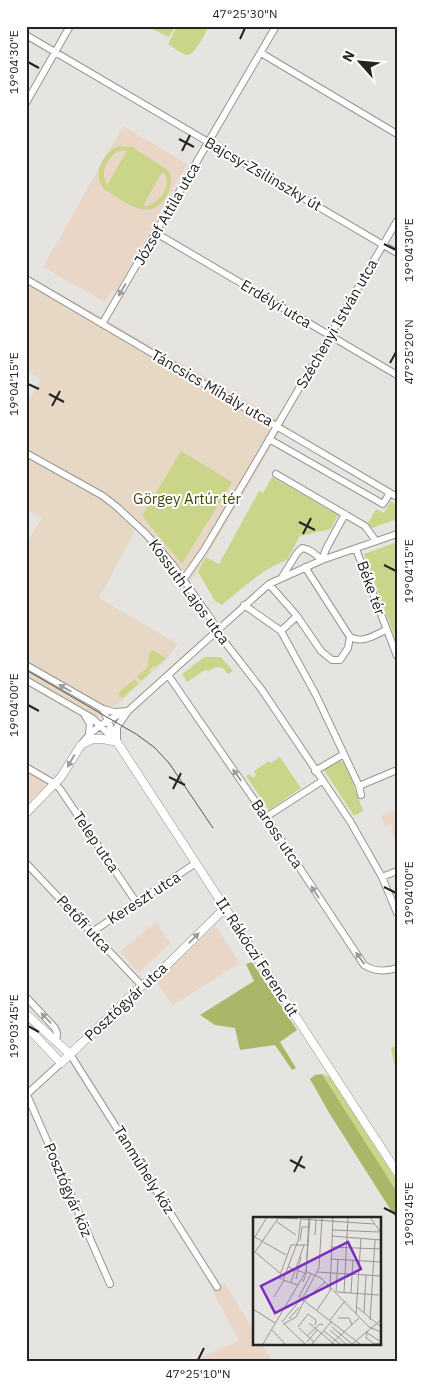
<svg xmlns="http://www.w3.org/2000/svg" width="423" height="1387" viewBox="0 0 423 1387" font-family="'IBM Plex Sans',sans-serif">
<rect width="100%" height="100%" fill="#e5e4e1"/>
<path fill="#e6d8c5" d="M26,274L285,423L195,576L181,588L148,540L136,529L99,598L178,644L167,659L119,703L92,721L26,683V544L42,518L26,510V405L41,379L26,370Z"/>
<path fill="#e9d6c6" d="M123,126L187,164L120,284L115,292L112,290L105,302L43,267Z
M26,770L48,783L26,804Z
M397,809V842H396L391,830L393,829L391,824L385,826L381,816Z
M156,922L170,943L139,973L120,952Z
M215,926L240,963L173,1005L156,982Z
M225,1283L254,1332V1343H261L272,1361H192L239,1341L212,1290Z"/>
<path fill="#cad589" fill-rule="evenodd" d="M146,26H175L169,37Z
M177,26H209C205,33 195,56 187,55C181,54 173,47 168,44Z
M119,146L132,147L169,171C172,181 171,189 166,197C148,224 125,201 105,190C91,175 102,153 119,146ZM123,150L127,151L107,185C99,172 108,153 123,150ZM162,172C176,181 158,208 143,206Z
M181,451L232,482L182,564L142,516Z
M272,477L338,515L331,529L300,536L287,560C262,569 242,589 222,605L215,601L198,572L206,557L219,564L259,491L263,493Z
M391,501L397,505V519L372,528L367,525L376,509L384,513Z
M397,542V643L364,554Z
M153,650L166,658L156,667L155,665L149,670L151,672L141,681L137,677L148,667L149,654Z
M204,657H221L233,671L228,674L223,668L216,667L209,671L205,670L187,682L182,674Z
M135,679L138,684L122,698L118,694L120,691Z
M280,757L301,788L269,810L246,776L250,774L253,778L256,775L254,771L269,761L271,763Z
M339,760L346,764L363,811L354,816L324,770Z
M397,1045V1076L391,1048Z
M322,1074L330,1077L397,1181V1192Z"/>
<path fill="#acb668" d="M252,962L297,1030L280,1042L296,1068L292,1070L275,1045L240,1050L235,1028L215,1025L200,1015L254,981L246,964Z
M322,1074L397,1192V1220L328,1111L310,1079L315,1075Z"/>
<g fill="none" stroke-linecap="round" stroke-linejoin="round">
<defs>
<path id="minor" d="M26,35L397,253
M261,53L397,134
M26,103L70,26
M156,233L397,375
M26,279L397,497
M102,324L276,26
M269,439L383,504L390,493
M26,453L103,496L117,507L146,534L173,565L211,619L224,641L262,690L350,821L382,877L397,913
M276,474L365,526L376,541
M356,549L397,656
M322,560L326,549L345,514
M305,567L350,637C362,644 375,635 386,630
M282,577L297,553L302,548C311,549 316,555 322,560
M183,580L204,550L246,479L397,221
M269,584L297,616L321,651L332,660H340L348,648L350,637
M244,605L281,631
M297,616L281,631L316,695L359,786L361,795
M26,665L103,709L114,712L128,711
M168,675L266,817L364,965C375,972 385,972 397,968
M26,680L92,718L117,742
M103,709L114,736
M84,714L90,724L89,734
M117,742V727L128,711L269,584L322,560L397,534
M81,745C91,730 106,721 122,713
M26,767L55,784L60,789L136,902
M315,771L344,754
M359,786L397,770
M266,817L322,781
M26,863L142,986
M382,877L397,871
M92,932L196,863
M26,997L55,1028L57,1033L56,1042
M70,1054L217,1287
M26,1095L61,1063
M27,1095L110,1284"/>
<path id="major" d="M26,813L61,777L81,745L93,739H103L117,742L397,1172
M26,1014L70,1054
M26,1026L61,1063L137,990L164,968L225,908"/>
</defs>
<use href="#minor" stroke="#969592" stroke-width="8"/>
<use href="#major" stroke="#969592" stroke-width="9"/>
<use href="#minor" stroke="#fff" stroke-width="6"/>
<use href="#major" stroke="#fff" stroke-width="8"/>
<path stroke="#595857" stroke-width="1" d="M26,670L136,734L154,747L169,763L213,828"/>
</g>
<defs><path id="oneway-solid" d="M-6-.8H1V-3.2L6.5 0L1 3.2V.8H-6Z" transform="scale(1.25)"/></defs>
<g fill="#9d9c9c">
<use href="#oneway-solid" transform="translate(122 290) rotate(120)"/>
<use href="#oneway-solid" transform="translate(65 688) rotate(-150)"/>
<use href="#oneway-solid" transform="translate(71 761) rotate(119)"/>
<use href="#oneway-solid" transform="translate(237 775) rotate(-125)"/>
<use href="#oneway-solid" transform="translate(315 892) rotate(-123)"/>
<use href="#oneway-solid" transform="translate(194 938) rotate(-45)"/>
<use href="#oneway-solid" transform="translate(360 958) rotate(-126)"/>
<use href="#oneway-solid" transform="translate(46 1018) rotate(-134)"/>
</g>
<path fill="none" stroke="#252423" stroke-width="2" d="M240,39L245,28M28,62L39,68M179,139L194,147M182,151L190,135M384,244L396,250M390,363L396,352M28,384L39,389M49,394L64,402M52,406L60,391M299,522L315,530M303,534L311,518M384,565L396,571M28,705L39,711M169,777L185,785M173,789L181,773M384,887L396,893M28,1026L39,1032M290,1160L305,1168M294,1172L302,1156M384,1208L396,1214M198,1360L204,1348"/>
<g text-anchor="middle" stroke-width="4" stroke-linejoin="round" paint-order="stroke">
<g font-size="15" fill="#252423" stroke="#fff">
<text transform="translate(263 174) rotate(30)" y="5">Bajcsy-Zsilinszky út</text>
<text transform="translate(167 214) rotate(-60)" y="5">József Attila utca</text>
<text transform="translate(276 304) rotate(31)" y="5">Erdélyi utca</text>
<text transform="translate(337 324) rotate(-60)" y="5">Széchenyi István utca</text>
<text transform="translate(212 388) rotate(30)" y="5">Táncsics Mihály utca</text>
<text transform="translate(371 588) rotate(70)" y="5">Béke tér</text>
<text transform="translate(189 592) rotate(54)" y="5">Kossuth Lajos utca</text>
<text transform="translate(277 834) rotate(56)" y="5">Baross utca</text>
<text transform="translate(96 842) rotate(56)" y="5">Telep utca</text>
<text transform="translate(144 898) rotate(-33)" y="5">Kereszt utca</text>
<text transform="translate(84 924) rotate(47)" y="5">Petőfi utca</text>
<text transform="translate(257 957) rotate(57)" y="5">II. Rákóczi Ferenc út</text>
<text transform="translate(126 1002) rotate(-43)" y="5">Posztógyár utca</text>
<text transform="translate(144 1170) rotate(58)" y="5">Tanműhely köz</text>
<text transform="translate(68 1190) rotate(67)" y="5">Posztógyár köz</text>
</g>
<g font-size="15" fill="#3f4506" stroke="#fff">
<text x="187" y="504">Görgey Artúr tér</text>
</g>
</g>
<g transform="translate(253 1217)">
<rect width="128" height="128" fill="#e5e4e1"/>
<path fill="none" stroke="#989795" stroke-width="1" d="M13,0L45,2M26,0L2,35L27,56M117,0L128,16M48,2L121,7M24,5L43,18M79,13L126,15M62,18L63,3M0,19L33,38M79,19L128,23M2,20L14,0M47,24L49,10H55M78,30L128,32M78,42L128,45M52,54L68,61L116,110L128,115M53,55L57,0M64,55L128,59M128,56V101M58,57L46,80L107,127M29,62L26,61L38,28H54M43,62L48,40M38,65L51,28M50,65L53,57L56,0M45,68L30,63L45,24L48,0M77,74L80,0M83,75L85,42M84,75L126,78M91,76L95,0M98,76L100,43M21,80L31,63M104,90L128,110M0,92L22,106M64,93L77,74M111,96L113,58M55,97L63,103L62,108M103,97L108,21M85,101H96L99,108M36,102L46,90M77,103L92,84M117,103L122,23M29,105L52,77L66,51L69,0M30,106L52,127M56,106L81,127M31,107L43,100L51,84L72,65M45,110L55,97M79,110L99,127L128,103M46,111L61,125M19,113L32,127M77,113L93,127M71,114L87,127M113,115L128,125M114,116L113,121L121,127L128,126M54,119L67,107L70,108M54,125L64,113M10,127L52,56L35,50M59,127L79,104M78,127L106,101"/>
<path fill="#7b2cbf" fill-opacity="0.15" stroke="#7b2cbf" stroke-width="2.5" d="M95,25L108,52L22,96L8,69Z"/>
<rect width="128" height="128" fill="none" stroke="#252423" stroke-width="2.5"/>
</g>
<rect width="423" height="1387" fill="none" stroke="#ffffff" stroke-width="55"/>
<g transform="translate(360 62) rotate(297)" stroke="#ffffff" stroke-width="4" paint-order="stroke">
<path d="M0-4L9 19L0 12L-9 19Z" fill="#252423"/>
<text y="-8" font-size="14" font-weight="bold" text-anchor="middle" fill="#252423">N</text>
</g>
<rect x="28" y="28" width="368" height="1332" fill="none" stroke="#252423" stroke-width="2"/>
<g font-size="12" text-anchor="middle" fill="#252423">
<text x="245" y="18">47°25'30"N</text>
<text transform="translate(14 62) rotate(-90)" y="4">19°04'30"E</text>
<text transform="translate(409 250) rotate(-90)" y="4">19°04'30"E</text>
<text transform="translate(409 352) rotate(-90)" y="4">47°25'20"N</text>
<text transform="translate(14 384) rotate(-90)" y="4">19°04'15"E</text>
<text transform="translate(409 571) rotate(-90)" y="4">19°04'15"E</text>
<text transform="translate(14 705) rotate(-90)" y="4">19°04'00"E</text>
<text transform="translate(409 893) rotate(-90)" y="4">19°04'00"E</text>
<text transform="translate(14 1026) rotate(-90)" y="4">19°03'45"E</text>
<text transform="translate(409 1214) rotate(-90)" y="4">19°03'45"E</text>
<text x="198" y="1378">47°25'10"N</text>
</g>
</svg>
